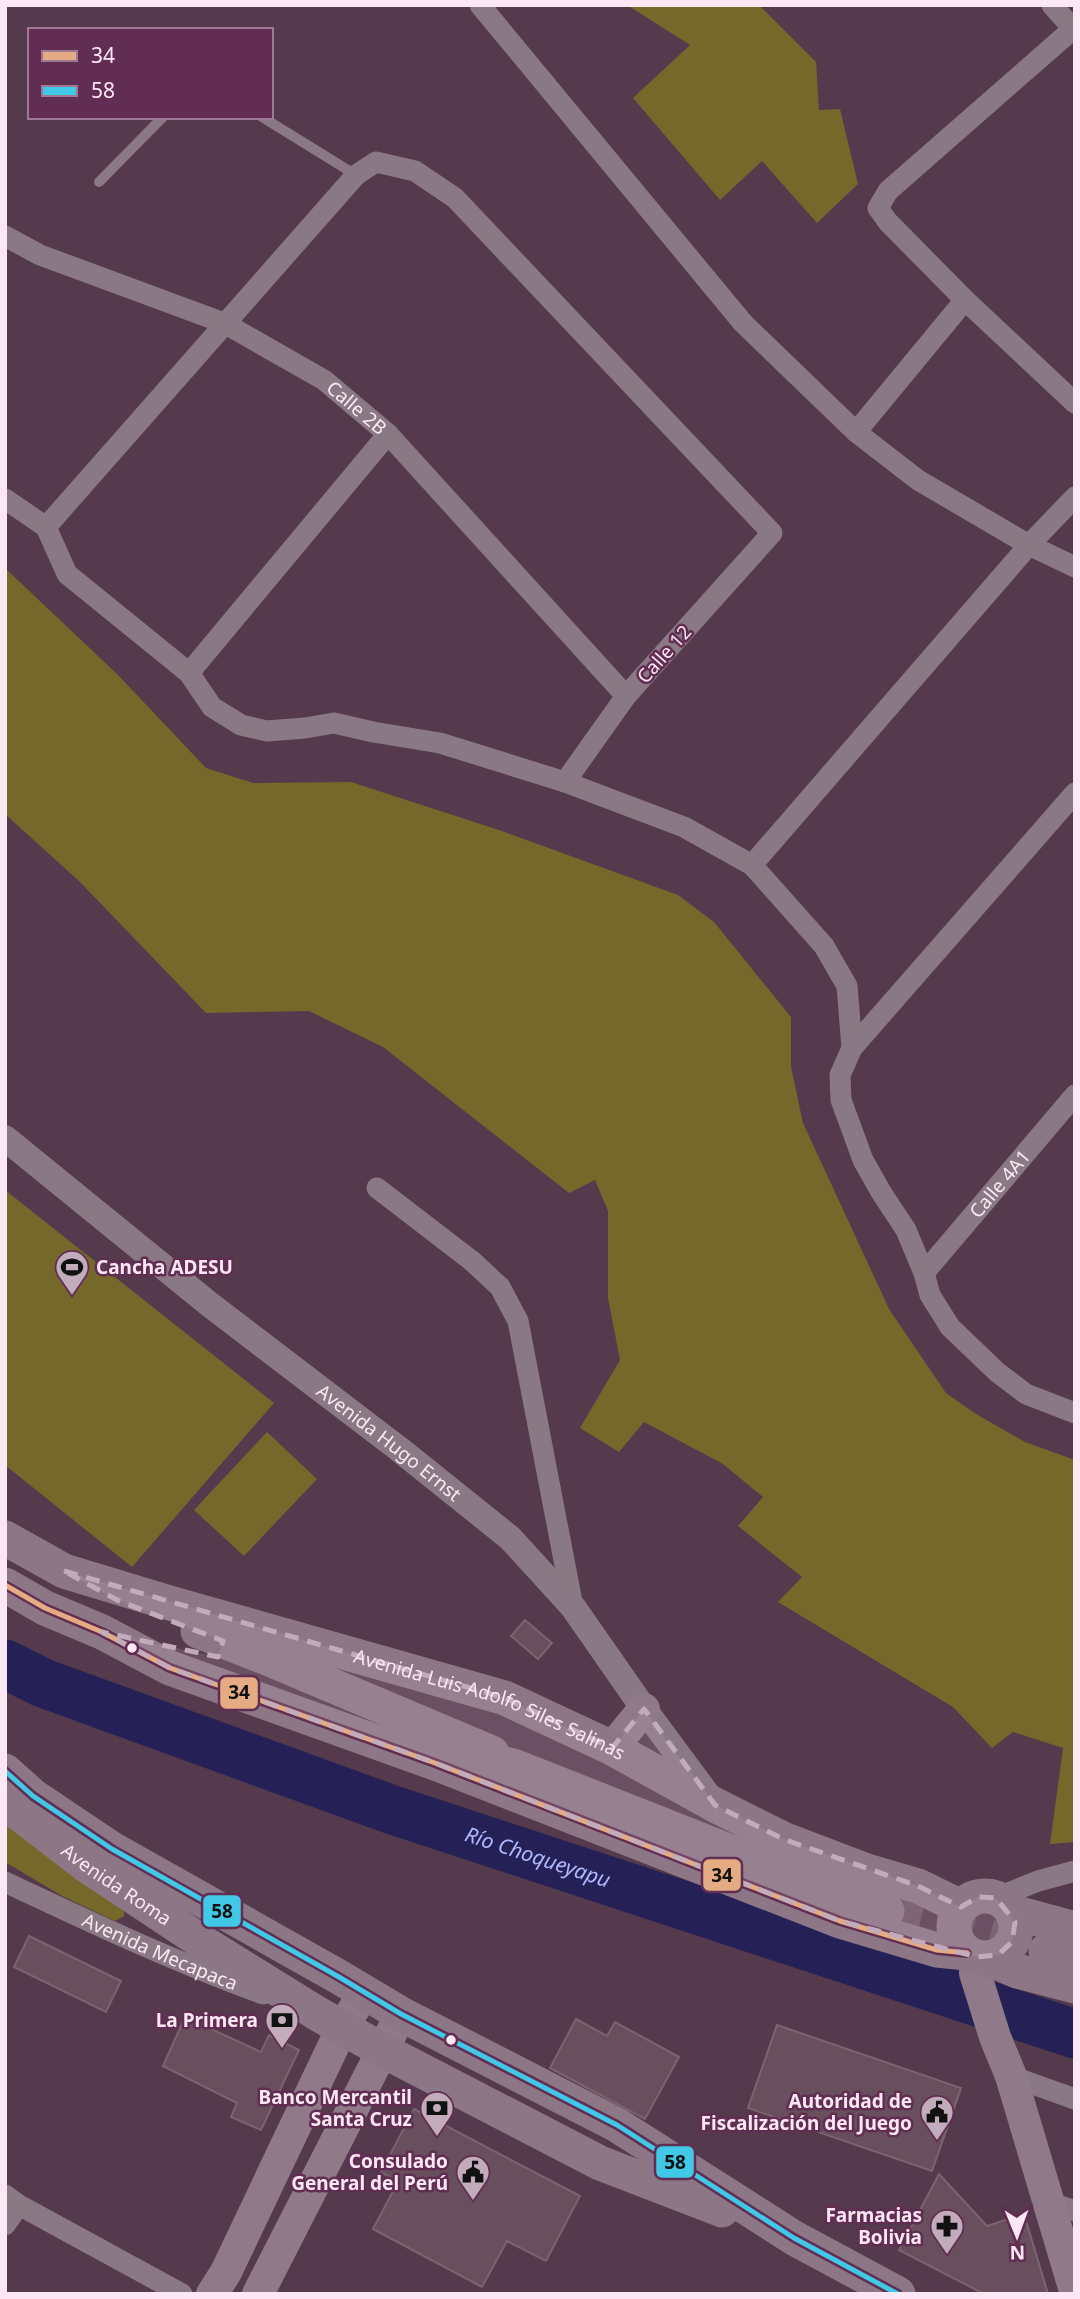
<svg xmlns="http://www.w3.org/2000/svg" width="1080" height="2299" viewBox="0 0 1080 2299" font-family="'Noto Sans',sans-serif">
<rect width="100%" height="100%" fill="#55394d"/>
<path fill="#76672a" d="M627,5H759L816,62L819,110L840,109L858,184L817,223L762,161L720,200L633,98L690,45Z
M5,568L118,675L206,768L253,783L351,782L502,831L678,895L714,922L791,1017V1067L803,1123L889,1309L946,1393L976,1414L1025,1442L1075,1460V1842L1050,1844L1063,1748L1013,1732L992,1748L953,1707L778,1602L802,1577L738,1526L763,1497L723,1464L644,1422L619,1452L580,1428L620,1360L608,1298V1211L595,1180L569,1193L383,1047L309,1011L206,1013L80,882L5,814Z
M5,1190L274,1403L132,1567L5,1465Z
M267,1432L317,1479L244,1556L194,1510Z
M5,1819L120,1906L124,1911V1916L115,1921L62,1896L5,1862Z"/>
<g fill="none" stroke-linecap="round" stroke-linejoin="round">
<path stroke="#252156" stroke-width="49" id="s1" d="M5,1664L43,1683L390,1809L1075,2034"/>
</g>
<path fill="#694f5d" stroke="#7c6370" stroke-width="2" d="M525,1620L552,1643L538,1659L511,1636Z
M29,1936L121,1981L106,2012L14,1967Z
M185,2017L261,2052L269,2035L299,2050L261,2130L231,2117L237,2103L163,2066Z
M576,2019L607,2036L615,2022L679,2057L645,2119L550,2068Z
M777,2025L961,2088L932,2171L748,2108Z
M414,2109L580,2196L546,2261L507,2241L482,2287L373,2229L398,2182L381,2172Z
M939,2174L987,2226L1024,2214L1048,2294H984L899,2250Z"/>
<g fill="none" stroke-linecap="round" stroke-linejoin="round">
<path stroke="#6e5366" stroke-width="35" stroke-dasharray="35 18" stroke-linecap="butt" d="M887,1911L1046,1951"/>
<path stroke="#8a7984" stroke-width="10" d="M262,117L356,175
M99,182L163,117"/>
<g stroke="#8a7984" stroke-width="21">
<path d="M480,5L743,323L856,432L918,480L1029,545L1075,567"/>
<path d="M1052,5L1075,31"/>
<path d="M1073,29L888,191L878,208L888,222L965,300L1075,403"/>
<path id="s2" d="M5,236L40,255L224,323L324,380L388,434L626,696"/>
<path d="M856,432L965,300"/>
<path d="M5,499L46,527L67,574L189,673L212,707L241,725L267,731L305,728L334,723L373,732L440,743L565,782L684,827L752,865L824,946L847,986L852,1048L840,1075L841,1100L863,1160L881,1192L906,1230L924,1273L930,1295L950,1327L997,1372L1026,1394L1075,1413"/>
<path d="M46,527L356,175L376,162L415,171L455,198L772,533L626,696L565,782"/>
<path d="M189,673L388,434"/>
<path d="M752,865L1029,545L1075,497"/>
<path d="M852,1048L1075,793"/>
<path d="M377,1188L472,1261L500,1287L518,1321L573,1607"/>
<path id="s3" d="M924,1273L1075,1095"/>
<path id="s4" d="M5,1882C90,1922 175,1962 263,1994"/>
<path d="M996,1898L1038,1881L1075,1871"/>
<path d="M1011,2076L1075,2099"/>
<path d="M5,2195L19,2205L182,2294"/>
<path d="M1048,2202L1075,2211"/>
<path d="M5,2225L19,2205"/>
</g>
<path stroke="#8a7984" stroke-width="26" id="s5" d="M5,1138L209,1304L399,1449L510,1538L573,1607L644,1709L710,1798"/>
<path stroke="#907a89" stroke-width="32" d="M612,1748L644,1709
M977,1957L975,1973L995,2037L1011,2076L1075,2291
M212,2294L226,2272L342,2028L364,1993
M258,2294L401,2014"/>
<g stroke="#8d7787" stroke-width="35">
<path id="s6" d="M5,1538L64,1571L166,1602L505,1698L612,1748L715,1805L783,1839L867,1871L918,1886L961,1907"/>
<path d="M5,1585L45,1608L102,1632L170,1668L435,1763L840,1921L937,1950L967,1953"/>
<path d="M198,1631L267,1658L492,1753"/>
<path d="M463,1753L516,1767L827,1890L887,1911"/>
<path d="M5,1771L33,1796L112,1849L339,1977L401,2014L617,2125L794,2238L898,2294"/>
<path id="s7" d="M7,1804L89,1867L202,1942L318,2014L382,2050L600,2163L722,2210"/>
<circle cx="985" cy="1927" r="31"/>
<path d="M1012,1912L1075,1929"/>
<path d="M1046,1951L1075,1960"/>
<path d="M987,1958L1017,1971L1075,1986"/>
</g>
<defs>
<path id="bus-1" d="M5,1585L45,1608L102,1632L170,1668L435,1763L840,1921L937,1950L967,1953"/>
<path id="bus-2" d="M5,1771L33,1796L112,1849L339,1977L401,2014L617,2125L794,2238L898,2294"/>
</defs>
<use href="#bus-1" stroke="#612d52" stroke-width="10"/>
<use href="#bus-2" stroke="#612d52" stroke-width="10"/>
<use href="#bus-1" stroke="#e5ac83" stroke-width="5"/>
<use href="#bus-2" stroke="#40c8e6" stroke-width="5"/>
</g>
<path fill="#c2abba" fill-opacity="0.2" stroke="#c2abba" stroke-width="5" stroke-dasharray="14 9" stroke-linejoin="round" d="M64,1571L505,1698L612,1748L644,1709L715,1805L783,1839L918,1886L961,1907L978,1897L996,1898L1015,1922L1012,1942L998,1955L977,1957L840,1921L435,1763L170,1668L102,1632L218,1657L223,1641L119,1601Z"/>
<defs>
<symbol id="stadium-pin" viewBox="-11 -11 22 30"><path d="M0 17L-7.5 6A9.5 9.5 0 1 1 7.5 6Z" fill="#c2abba" stroke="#612d52"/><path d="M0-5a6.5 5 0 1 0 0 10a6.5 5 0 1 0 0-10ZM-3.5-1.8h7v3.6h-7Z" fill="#111"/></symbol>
<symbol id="bank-pin" viewBox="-11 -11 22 30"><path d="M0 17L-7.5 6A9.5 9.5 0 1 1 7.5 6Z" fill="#c2abba" stroke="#612d52"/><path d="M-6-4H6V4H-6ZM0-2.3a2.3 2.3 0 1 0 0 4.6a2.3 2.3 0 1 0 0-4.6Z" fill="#111"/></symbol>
<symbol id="civic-pin" viewBox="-11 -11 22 30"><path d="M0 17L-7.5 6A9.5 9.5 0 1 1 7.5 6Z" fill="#c2abba" stroke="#612d52"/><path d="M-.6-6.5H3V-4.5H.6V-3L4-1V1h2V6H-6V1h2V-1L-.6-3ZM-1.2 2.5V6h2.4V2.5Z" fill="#111"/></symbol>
<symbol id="pharmacy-pin" viewBox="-11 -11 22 30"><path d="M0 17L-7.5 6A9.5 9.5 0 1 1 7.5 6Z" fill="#c2abba" stroke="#612d52"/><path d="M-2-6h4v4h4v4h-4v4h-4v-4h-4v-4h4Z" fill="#111"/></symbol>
</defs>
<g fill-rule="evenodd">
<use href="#stadium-pin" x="53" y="1248" width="38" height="52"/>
<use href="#bank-pin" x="263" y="2001" width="38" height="52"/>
<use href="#bank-pin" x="418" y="2089" width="38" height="52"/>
<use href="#civic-pin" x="918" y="2093" width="38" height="52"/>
<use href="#civic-pin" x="454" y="2153" width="38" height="52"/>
<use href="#pharmacy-pin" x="928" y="2207" width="38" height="52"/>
</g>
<g fill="#fce8f5" stroke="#612d52" stroke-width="2.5">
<circle cx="132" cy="1648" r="6"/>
<circle cx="451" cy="2040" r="6"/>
</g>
<g text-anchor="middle" stroke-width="5" stroke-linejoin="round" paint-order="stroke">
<g font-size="19" fill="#fce8f5" stroke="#612d52">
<text dy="7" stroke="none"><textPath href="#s2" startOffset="394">Calle 2B</textPath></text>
<text transform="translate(664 654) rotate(-48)" y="7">Calle 12</text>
<text dy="7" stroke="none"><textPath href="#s3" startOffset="117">Calle 4A1</textPath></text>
<text dy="7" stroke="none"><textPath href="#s5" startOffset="490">Avenida Hugo Ernst</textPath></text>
<text dy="7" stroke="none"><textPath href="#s6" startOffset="514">Avenida Luis Adolfo Siles Salinas</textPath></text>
<text dy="7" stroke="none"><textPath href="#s7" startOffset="136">Avenida Roma</textPath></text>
<text dy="7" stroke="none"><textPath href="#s4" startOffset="170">Avenida Mecapaca</textPath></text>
</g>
<g font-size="19" font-weight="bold" fill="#fce8f5" stroke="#612d52" text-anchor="end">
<text x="96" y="1274" text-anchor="start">Cancha ADESU</text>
<text x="258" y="2027">La Primera</text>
<text x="412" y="2104">Banco Mercantil<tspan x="412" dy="22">Santa Cruz</tspan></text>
<text x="912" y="2108">Autoridad de<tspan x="912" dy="22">Fiscalización del Juego</tspan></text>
<text x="448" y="2168">Consulado<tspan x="448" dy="22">General del Perú</tspan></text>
<text x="922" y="2222">Farmacias<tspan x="922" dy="22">Bolivia</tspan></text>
</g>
<g font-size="21" font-style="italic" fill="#afb7ff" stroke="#612d52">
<text dy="7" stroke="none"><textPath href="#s1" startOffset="567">Río Choqueyapu</textPath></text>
</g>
</g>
<g stroke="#612d52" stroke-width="2.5">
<rect x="219" y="1676" width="40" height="34" rx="7" fill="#e5ac83"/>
<rect x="702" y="1858" width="40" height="34" rx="7" fill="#e5ac83"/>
<rect x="202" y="1894" width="40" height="34" rx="7" fill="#40c8e6"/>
<rect x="655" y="2145" width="40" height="34" rx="7" fill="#40c8e6"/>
</g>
<g font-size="19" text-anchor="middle" font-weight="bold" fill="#111">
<text x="239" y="1699">34</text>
<text x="722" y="1882">34</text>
<text x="222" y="1918">58</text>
<text x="675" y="2169">58</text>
</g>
<rect width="1080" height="2299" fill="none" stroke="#fce8f5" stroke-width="14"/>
<rect x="28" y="28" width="245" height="91" fill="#612d52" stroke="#9f7893" stroke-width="2"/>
<rect x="42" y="51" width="35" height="10" fill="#e5ac83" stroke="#9f7893" stroke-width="2"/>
<text x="91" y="63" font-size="21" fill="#fce8f5">34</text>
<rect x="42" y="86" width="35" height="10" fill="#40c8e6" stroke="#9f7893" stroke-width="2"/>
<text x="91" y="98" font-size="21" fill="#fce8f5">58</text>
<g transform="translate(1017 2236) rotate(179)" stroke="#612d52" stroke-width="5" paint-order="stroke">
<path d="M0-5L12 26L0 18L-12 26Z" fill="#fce8f5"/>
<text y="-10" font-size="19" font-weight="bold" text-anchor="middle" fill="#fce8f5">N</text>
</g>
</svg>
